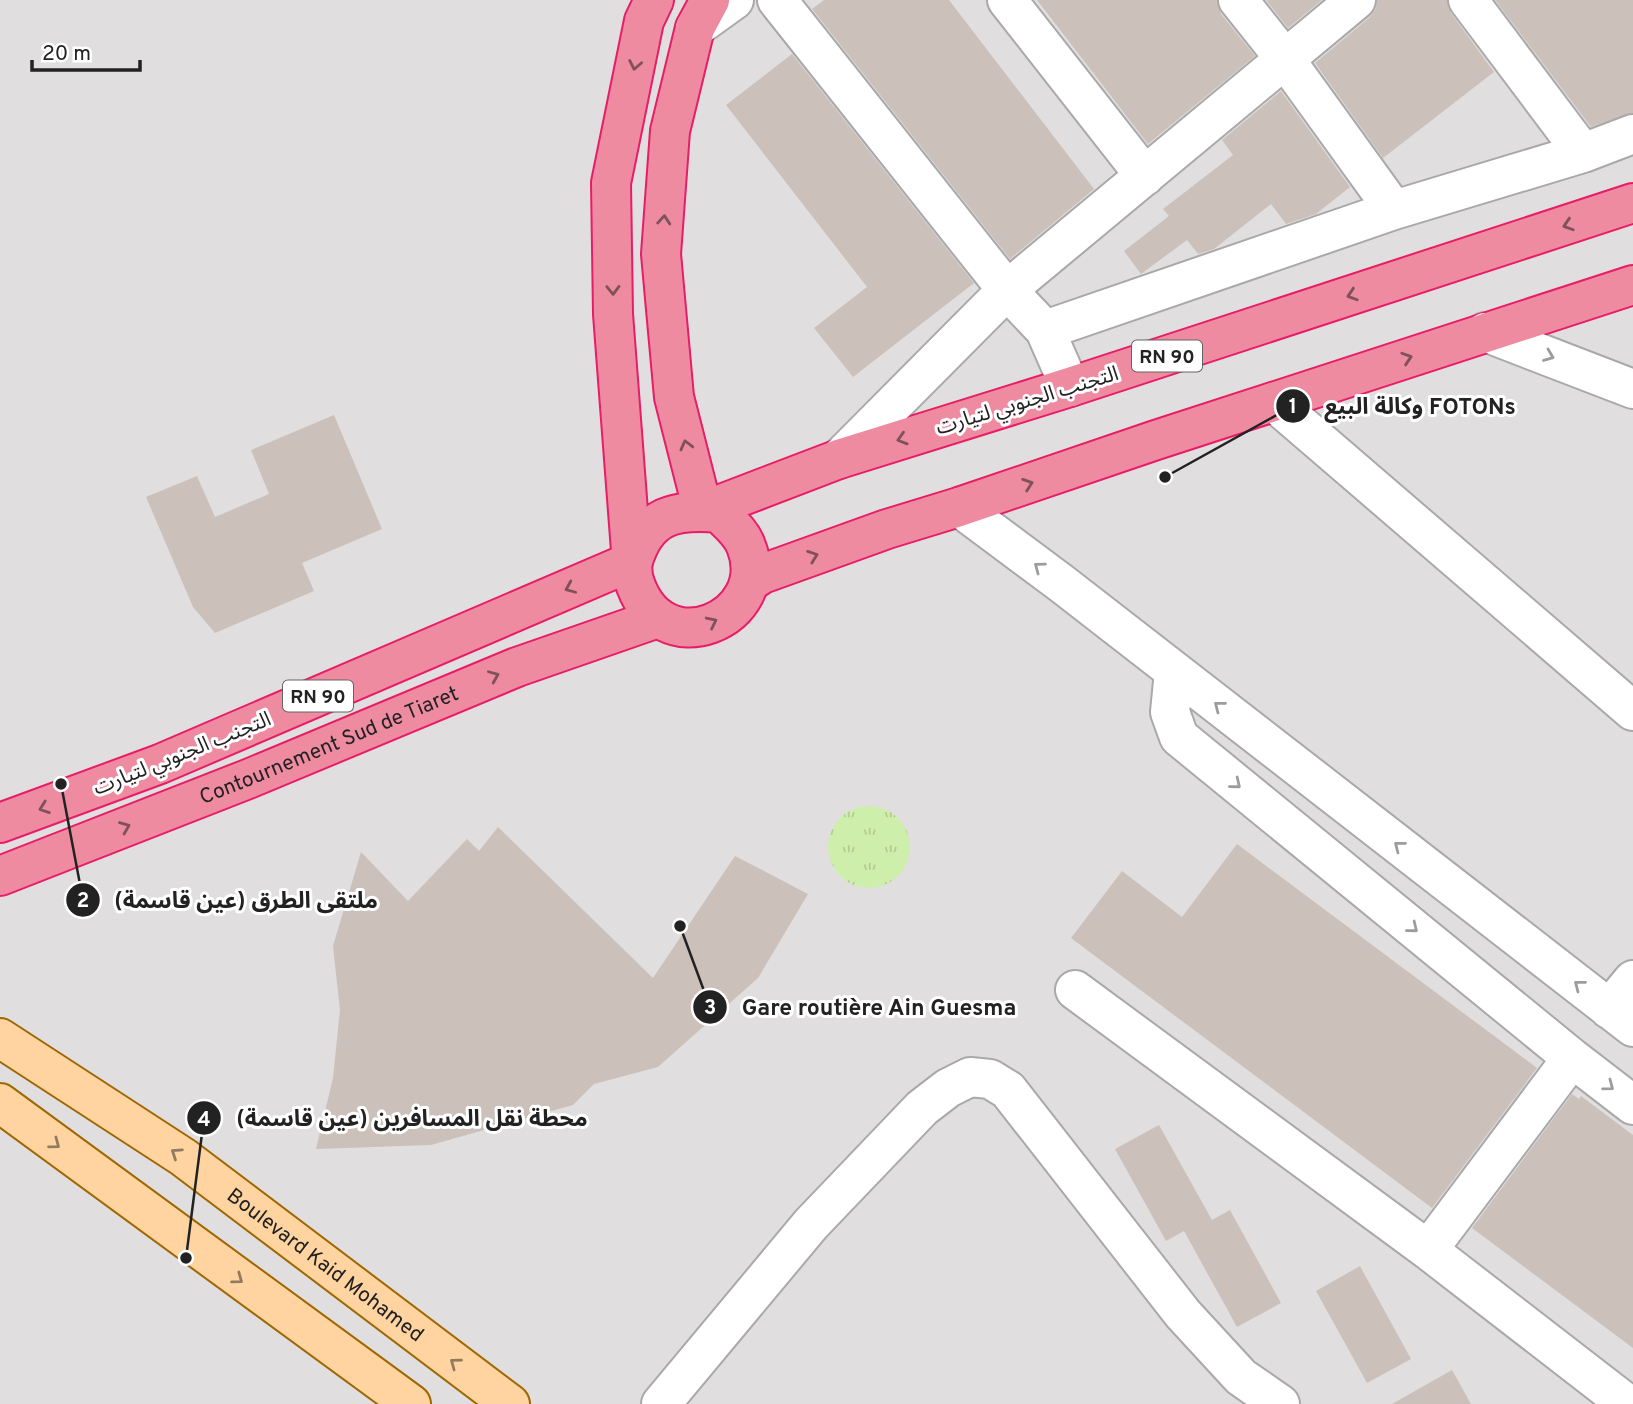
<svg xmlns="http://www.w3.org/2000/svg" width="1633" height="1404" viewBox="0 0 1633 1404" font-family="Overpass,'Noto Sans Arabic',sans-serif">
<defs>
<pattern id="grass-tufts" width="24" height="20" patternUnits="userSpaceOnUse" patternTransform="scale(1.75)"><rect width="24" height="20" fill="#ceefab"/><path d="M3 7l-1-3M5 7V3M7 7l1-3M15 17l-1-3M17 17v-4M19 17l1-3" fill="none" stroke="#b1cd93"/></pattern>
</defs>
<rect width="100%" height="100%" fill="#f2efe8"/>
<path fill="#e0dedf" d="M0,0H1633V1404H0Z"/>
<path fill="url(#grass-tufts)" d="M828 847a41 41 0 1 1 82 0a41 41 0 1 1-82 0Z"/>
<path fill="#cbc1ba" d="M824,0H949L1094,189L1010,259L812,9Z
M1037,0H1217L1221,14L1255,56L1148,144Z
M1266,0H1322L1288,28Z
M1377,0H1447L1451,13L1494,72L1383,158L1315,63L1370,17L1376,8Z
M1495,0H1633V113L1591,127Z
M792,54L974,283L853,377L814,328L867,287L726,105Z
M1281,91L1350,187L1316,214L1286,224L1271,204L1214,249L1198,254L1187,240L1141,274L1124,251L1169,216L1163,209L1233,155L1222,140Z
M334,415L382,529L302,563L314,591L215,633L193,607L146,497L197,476L215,517L269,494L251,450Z
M498,827L653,978L735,856L808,894L758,978L658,1067L594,1084L573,1105L431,1145L316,1149L333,1078L340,1010L333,946L361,852L408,901L467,839L479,851Z
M1237,844L1537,1068L1432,1208L1071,938L1122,871L1182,917Z
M1572,1094L1579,1099L1581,1096L1633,1135V1348L1472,1228Z
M1159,1125L1212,1220L1230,1210L1281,1303L1237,1327L1184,1231L1166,1241L1115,1149Z
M1360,1266L1411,1359L1367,1383L1316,1291Z
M1452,1370L1471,1404H1392Z"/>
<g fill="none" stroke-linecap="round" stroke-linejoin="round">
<defs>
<path id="street" d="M777,0L1007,290L1045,330L1070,387
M1007,0L1145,176
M1238,0L1285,59L1394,210
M1468,0L1583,153
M695,28L734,0
M1045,330L1394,210L1583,153L1633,134
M1485,332L1633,389
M1274,402L1633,711
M839,459L1007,290L1356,0
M959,507L1061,583L1633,1027
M1174,671L1170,712L1179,737L1572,1058L1633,1105
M1075,990L1428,1250L1627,1404
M1609,1009L1633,980
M1428,1250L1572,1058
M661,1404L811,1224L922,1108L948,1088L970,1077L990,1079L1008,1090L1183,1314L1241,1377L1280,1404"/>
<g id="primary">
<path id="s1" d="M0,1038L183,1157L510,1404"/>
<path d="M0,1103L411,1404"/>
</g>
<g id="highway">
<path d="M703,511L839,459L1070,387L1633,203"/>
<path d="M703,511L674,397L661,254L670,131L695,28L710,0"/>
<path d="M633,561C647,515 674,509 719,513C729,523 741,532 746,546C775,618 659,671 633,577L613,314L611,183L644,21L654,0"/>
<path d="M750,582L762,574L887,529L959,507L1156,440L1633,285"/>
<path d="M0,823L160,764L633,561"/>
<path id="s2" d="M0,876L248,779L517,667L658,618"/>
</g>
</defs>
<use href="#street" stroke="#a9a9a9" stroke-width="42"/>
<use href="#primary" stroke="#9f6700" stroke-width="42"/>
<use href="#highway" stroke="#e81d67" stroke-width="42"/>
<use href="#street" stroke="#fff" stroke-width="38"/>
<use href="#primary" stroke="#ffd4a0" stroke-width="38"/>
<use href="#highway" stroke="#ee8ba0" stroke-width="38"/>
</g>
<defs><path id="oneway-chevron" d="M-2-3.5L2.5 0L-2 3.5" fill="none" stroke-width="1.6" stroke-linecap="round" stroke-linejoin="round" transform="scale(1.75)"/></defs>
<g stroke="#7e515b">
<use href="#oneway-chevron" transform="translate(635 65) rotate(101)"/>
<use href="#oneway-chevron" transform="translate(664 220) rotate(-86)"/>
<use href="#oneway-chevron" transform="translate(1568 225) rotate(162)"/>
<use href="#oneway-chevron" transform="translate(613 290) rotate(89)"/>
<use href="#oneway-chevron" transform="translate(1352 295) rotate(162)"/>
<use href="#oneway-chevron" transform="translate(1407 358) rotate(-18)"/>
<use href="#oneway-chevron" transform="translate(902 439) rotate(163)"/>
<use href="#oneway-chevron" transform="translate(686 445) rotate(-104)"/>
<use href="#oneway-chevron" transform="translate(1028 484) rotate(-19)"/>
<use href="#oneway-chevron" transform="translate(813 556) rotate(-20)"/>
<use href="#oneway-chevron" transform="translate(570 588) rotate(157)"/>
<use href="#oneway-chevron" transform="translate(712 622) rotate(-26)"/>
<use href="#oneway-chevron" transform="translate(494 676) rotate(-23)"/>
<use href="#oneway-chevron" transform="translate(44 808) rotate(160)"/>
<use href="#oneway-chevron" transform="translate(125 827) rotate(-22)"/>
</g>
<g stroke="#9c9c9c">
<use href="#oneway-chevron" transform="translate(1549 356) rotate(21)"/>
<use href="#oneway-chevron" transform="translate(1039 567) rotate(-143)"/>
<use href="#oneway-chevron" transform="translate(1219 706) rotate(-142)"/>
<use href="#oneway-chevron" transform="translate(1236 784) rotate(39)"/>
<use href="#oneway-chevron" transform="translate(1399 846) rotate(-142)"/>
<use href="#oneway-chevron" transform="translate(1413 928) rotate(39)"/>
<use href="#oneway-chevron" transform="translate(1579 985) rotate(-142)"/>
<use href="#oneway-chevron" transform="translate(1609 1086) rotate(37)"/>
</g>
<g stroke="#907b61">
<use href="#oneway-chevron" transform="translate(55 1144) rotate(37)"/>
<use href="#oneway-chevron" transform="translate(176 1153) rotate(-146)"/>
<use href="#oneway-chevron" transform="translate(238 1279) rotate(36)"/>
<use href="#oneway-chevron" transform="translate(455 1363) rotate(-143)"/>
</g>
<g text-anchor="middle" stroke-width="6" stroke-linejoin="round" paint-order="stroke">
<g fill="#fff" stroke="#646464" stroke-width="2">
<rect x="1132" y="340.5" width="70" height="31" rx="5"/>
<rect x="283" y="680.5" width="70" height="31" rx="5"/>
</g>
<g font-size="19" font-weight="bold" fill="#222">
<text x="1167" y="363">RN 90</text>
<text x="318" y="703">RN 90</text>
</g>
<g font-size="21" fill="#222" stroke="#fff">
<text transform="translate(1027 400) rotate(-17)" y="7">التجنب الجنوبي لتيارت</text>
<text dy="7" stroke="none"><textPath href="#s2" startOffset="354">Contournement Sud de Tiaret</textPath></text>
<text transform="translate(182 753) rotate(-22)" y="7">التجنب الجنوبي لتيارت</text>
<text dy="7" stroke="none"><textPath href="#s1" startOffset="397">Boulevard Kaid Mohamed</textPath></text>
</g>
</g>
<path fill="none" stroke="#222" stroke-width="2.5" d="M1165 477L1293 406M61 784L83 900M680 926L710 1007M186 1258L204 1118"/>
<g fill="#222" stroke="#fff" stroke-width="2.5">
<circle cx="1165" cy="477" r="7"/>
<circle cx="61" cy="784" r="7"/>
<circle cx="680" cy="926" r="7"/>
<circle cx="186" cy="1258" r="7"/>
<circle cx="1293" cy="406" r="18"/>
<circle cx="83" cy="900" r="18"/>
<circle cx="710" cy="1007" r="18"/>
<circle cx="204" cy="1118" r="18"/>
</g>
<g font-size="21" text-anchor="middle" font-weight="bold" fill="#fff">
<text x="1293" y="413">1</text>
<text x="83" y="907">2</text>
<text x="710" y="1014">3</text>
<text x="204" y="1126">4</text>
</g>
<g font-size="23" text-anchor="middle" font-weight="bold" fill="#222" stroke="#fff" stroke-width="6" stroke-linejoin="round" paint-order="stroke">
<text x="1420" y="414">وكالة البيع FOTONs</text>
<text x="246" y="908">ملتقى الطرق (عين قاسمة)</text>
<text x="879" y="1015">Gare routière Ain Guesma</text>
<text x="412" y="1126">محطة نقل المسافرين (عين قاسمة)</text>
</g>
<path d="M32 60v10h108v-10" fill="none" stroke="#222222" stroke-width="3.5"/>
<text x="42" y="60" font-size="21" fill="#222222" stroke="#ffffff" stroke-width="5" paint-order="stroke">20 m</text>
</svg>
